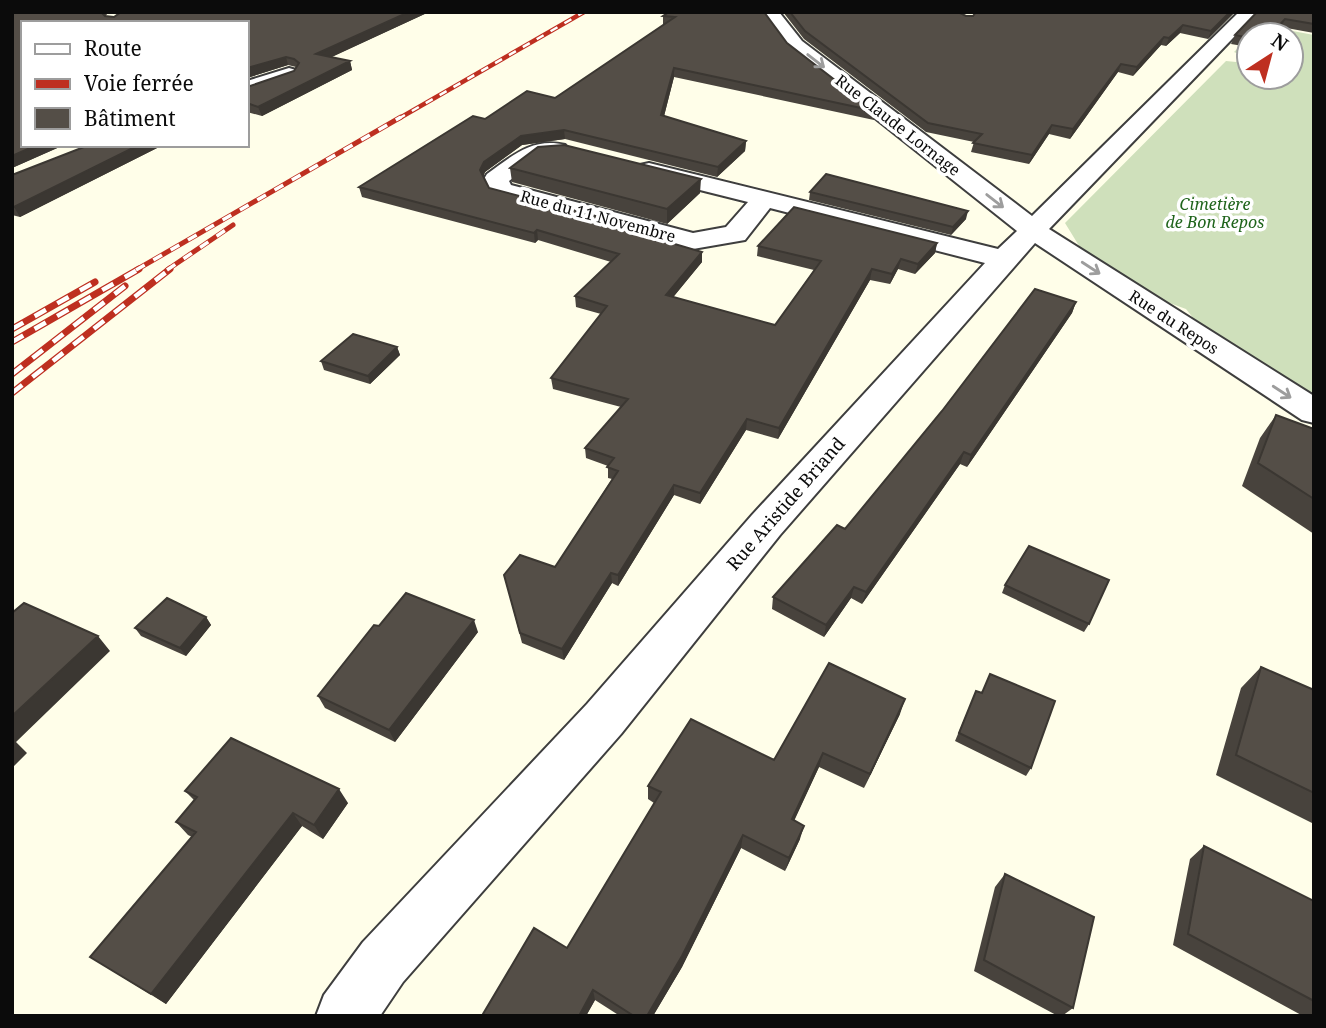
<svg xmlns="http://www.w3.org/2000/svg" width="1326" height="1028" viewBox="0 0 1326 1028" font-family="'Noto Serif',serif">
<rect width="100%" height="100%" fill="#fffee9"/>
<path fill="#cfe0bb" d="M1261,25L1314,35V394L1198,324L1186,309L1156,298L1081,249L1065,223L1226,61L1236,62L1243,56L1234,52L1249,37V77H1291V35H1251Z"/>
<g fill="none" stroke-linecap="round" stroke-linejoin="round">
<defs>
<path id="minor" d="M760,12H779L802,41L1032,216L1239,12H1258L1049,229L1314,396V423L1302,420L1035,243L780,535L621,734L403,982L380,1016H316L324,995L363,942L587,704L752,515L985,263L770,208L745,240L693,249L491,195L484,179L487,174C512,156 533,137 565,145L569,150L565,155L538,159L509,181L511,185L693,233L726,227L748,202L640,175L637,170L640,165L649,163L998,249L1017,231L788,49Z
M289,68L296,70L299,74L296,78L247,94V81Z"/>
</defs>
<use href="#minor" stroke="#3e3e3e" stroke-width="4"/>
<use href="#minor" fill="#fff" fill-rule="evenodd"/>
<defs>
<path id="rail-far2" d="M398,119L584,12"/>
<path id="rail-far1" d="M136,270L401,117
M167,270L233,225"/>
<path id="rail" d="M12,329L95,282
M12,342L139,269
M12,374L125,286
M12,393L170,269"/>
</defs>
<use href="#rail-far2" stroke="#be2f20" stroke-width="4.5"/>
<use href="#rail-far1" stroke="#be2f20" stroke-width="5"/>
<use href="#rail" stroke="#be2f20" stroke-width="7"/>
<use href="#rail-far2" stroke="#fff" stroke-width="2.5" stroke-dasharray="8" stroke-linecap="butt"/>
<use href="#rail-far1" stroke="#fff" stroke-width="3.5" stroke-dasharray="10" stroke-linecap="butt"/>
<use href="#rail" stroke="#fff" stroke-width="4.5" stroke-dasharray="13" stroke-linecap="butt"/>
</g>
<path fill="#48433d" d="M12,12H108L106,16L114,17L121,12H429L331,57L350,61L352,70L262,116L247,112V87L294,71L296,67L288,65L247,78V23H23V145H64L12,168Z
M669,12L787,43L875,111L874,120L674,77L664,116L746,141L745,151L717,177L565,139L522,145L485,172L483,177L489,188L649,230L650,237L702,252V262L673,297L775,325L814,270L757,256L758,246L937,243L935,253L915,274L898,269L890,284L870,280L778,439L746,430L700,504L674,495L618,586L612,583L564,660L522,643L504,575L555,567L612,479L608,478V466L586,458L585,448L621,407L553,389L551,378L601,314L576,307L575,296L611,262L538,240L535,243L362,197L359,187L485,119L555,98L666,24H663V16Z
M783,12H958L966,16L1235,12L1208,39L1180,33L1166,46L1161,45L1133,76L1118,72L1070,139L1049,134L1029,164L971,152L974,142L926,132L804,39Z
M1257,12H1314V33L1281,27L1274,35H1249V47L1231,44L1235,35Z
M89,145H163L20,217L12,215V175Z
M510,168L700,193L667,224L512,182Z
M810,192L966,219L951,235L809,200Z
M1076,302L1072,313L976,454L967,467L960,464L862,604L851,598L824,637L772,609L773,597L845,529Z
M397,347L400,355L370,384L324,370L321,361Z
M1276,415L1314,429V534L1242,486L1260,438Z
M1005,585L1089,624L1084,632L1002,593Z
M206,617L211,625L186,656L141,636L135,628Z
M379,626L478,632L395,742L325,708L318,696Z
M1261,667L1314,690V824L1216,775L1241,688Z
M990,674L1031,768L1026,776L955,741L976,691L982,693Z
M900,714L864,788L819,767L794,820L800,839L785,871L741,848L682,967L653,1016H620L595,1000L586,1016H484L483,1014L567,948L654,803L648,799V786L774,760Z
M185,791L348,803L323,839L302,826L166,1004L90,957L192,837L188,835L176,822L194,800Z
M1204,846L1314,901V1016H1303L1173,945L1190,859Z
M1005,874L1073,1008L1062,1016H1058L974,971L995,887Z"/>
<path fill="#3b3732" d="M409,12H429L319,63L316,54Z
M1230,12H1235L1208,39L1211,31Z
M1285,19L1281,27L1274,35H1270Z
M1183,25L1180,33L1166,46L1169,38Z
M1164,37L1161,45L1133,76L1137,67Z
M286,57L288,65L247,78V68Z
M350,61L352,70L262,116L258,107Z
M1121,64L1118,72L1070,139L1073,129Z
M674,68V77L662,124L661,115Z
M1052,125L1049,134L1029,164L1032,155Z
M564,130L565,139L522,145L485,172L482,180L480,170L484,162L521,136Z
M746,141L745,151L717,177L718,167Z
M37,145H64L12,168V156Z
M139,145H163L20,217L14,207Z
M701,179L700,193L667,224V209Z
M968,211L966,219L951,235L953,227Z
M537,230L538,240L535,243L534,233Z
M937,243L935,253L915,274L918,264Z
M702,252V262L666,306V295Z
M901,259L898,269L890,284L892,274Z
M872,269L870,280L778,439L779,428Z
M1076,302L1072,313L967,467L971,455Z
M397,347L400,355L370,384L368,376Z
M747,419L746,430L700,504V493Z
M964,452L960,464L862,604L866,592Z
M674,485V495L618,586V575Z
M611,573L612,583L564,660L562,649Z
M854,587L851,598L824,637L826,625Z
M206,617L211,625L186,656L180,648Z
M474,620L478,632L395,742L389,730Z
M98,636L110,651L16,742L27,753L12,768V716Z
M905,699L900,714L864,788L870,774Z
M823,753L819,767L789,832L792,819Z
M339,789L348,803L323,839L314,825Z
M293,813L302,826L166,1004L151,994Z
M804,826L800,839L785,871L789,858Z
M743,835L741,848L682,967L653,1016H647Z
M593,990L595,1000L586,1016H579Z"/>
<path fill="#544e47" stroke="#3b3732" stroke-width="2" d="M12,12H101L105,16L114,17L121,12H409L316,54L350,61L258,107L247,103V87L294,71L299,63L294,59L286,57L247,68V23H23V145H37L12,156Z
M669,12H764L787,43L875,111L674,68L661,115L746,141L718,167L564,130L521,136L484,162L480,170L489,188L649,230L644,235L702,252L666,295L775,325L821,261L758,246L794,207L937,243L918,264L901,259L892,274L872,269L779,428L747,419L700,493L674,485L618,575L611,573L562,649L520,633L504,575L520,555L555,567L618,471L607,467L614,458L585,448L628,399L551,378L607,306L575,296L619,254L537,230L534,233L359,187L473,116L485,119L527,91L555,98L675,17L663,16Z
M790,12H958L966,16H973L976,12H1230L1211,31L1183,25L1169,38L1164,37L1137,67L1121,64L1073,129L1052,125L1032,155L973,143L982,134L928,123L805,31Z
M1257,12H1314V24L1285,19L1270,35L1257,34L1256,35H1249V38L1235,35Z
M89,145H139L14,207L12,206V175Z
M564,145L701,179L667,209L510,168L538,147Z
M826,174L968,211L953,227L810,192Z
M1035,289L1076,302L980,442L971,455L964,452L866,592L854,587L826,625L773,597L837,525L845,529L942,411Z
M353,334L397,347L368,376L321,361Z
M1276,415L1314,429V499L1258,463Z
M1029,546L1109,580L1089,624L1005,585Z
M406,593L474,620L389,730L318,696L374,625L379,626Z
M167,598L206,617L180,648L135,628Z
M24,603L98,636L12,716V613Z
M829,663L905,699L870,774L823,753L792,819L804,826L789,858L743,835L682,956L647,1016H634L593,990L579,1016H486L483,1014L534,928L567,948L661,792L648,786L691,719L774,760Z
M1261,667L1314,690V793L1236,755Z
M990,674L1055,701L1031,768L959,733L976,691L982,693Z
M231,738L339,789L314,825L293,813L151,994L90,957L196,832L176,822L197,797L185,791Z
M1204,846L1314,901V1001L1188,934Z
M1005,874L1094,917L1073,1008L984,960Z"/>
<defs><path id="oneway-shaft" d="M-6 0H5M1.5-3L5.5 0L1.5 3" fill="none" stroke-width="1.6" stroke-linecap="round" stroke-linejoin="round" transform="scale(1.75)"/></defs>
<g stroke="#9d9d9d">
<use href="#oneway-shaft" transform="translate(816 61) rotate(38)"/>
<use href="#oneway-shaft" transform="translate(995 201) rotate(38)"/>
<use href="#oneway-shaft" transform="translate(1091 268) rotate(33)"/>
<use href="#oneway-shaft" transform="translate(1282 392) rotate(33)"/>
</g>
<g text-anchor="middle" stroke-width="7" stroke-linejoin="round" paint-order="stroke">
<g font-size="16" fill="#0b0b0b" stroke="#fff">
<text transform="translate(898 125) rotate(38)" y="6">Rue Claude Lornage</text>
<text transform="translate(598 216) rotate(15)" y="6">Rue du 11 Novembre</text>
<text transform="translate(1174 322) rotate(33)" y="6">Rue du Repos</text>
</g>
<g font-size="16" font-style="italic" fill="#1f641b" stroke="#fff">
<text x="1215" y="210">Cimetière<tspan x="1215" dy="18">de Bon Repos</tspan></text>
</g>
<g font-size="18" fill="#0b0b0b" stroke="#fff">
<text transform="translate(786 504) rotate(-49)" y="6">Rue Aristide Briand</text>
</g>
</g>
<rect width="1326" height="1028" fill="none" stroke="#0b0b0b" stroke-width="28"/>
<rect x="21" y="21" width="228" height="126" fill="#ffffff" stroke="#9d9d9d" stroke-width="2"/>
<rect x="35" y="44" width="35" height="10" fill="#ffffff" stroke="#9d9d9d" stroke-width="2"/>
<text x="84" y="56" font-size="21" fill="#0b0b0b">Route</text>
<rect x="35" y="79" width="35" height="10" fill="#be2f20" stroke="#9d9d9d" stroke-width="2"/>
<text x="84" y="91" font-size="21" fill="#0b0b0b">Voie ferrée</text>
<rect x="35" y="108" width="35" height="21" fill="#544e47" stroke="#9d9d9d" stroke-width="2"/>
<text x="84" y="126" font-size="21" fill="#0b0b0b">Bâtiment</text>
<g transform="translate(1270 56) rotate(36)"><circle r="33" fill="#ffffff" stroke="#9d9d9d" stroke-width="2"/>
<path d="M0-5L12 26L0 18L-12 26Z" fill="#be2f20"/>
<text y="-10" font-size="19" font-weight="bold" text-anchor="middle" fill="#0b0b0b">N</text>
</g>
</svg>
